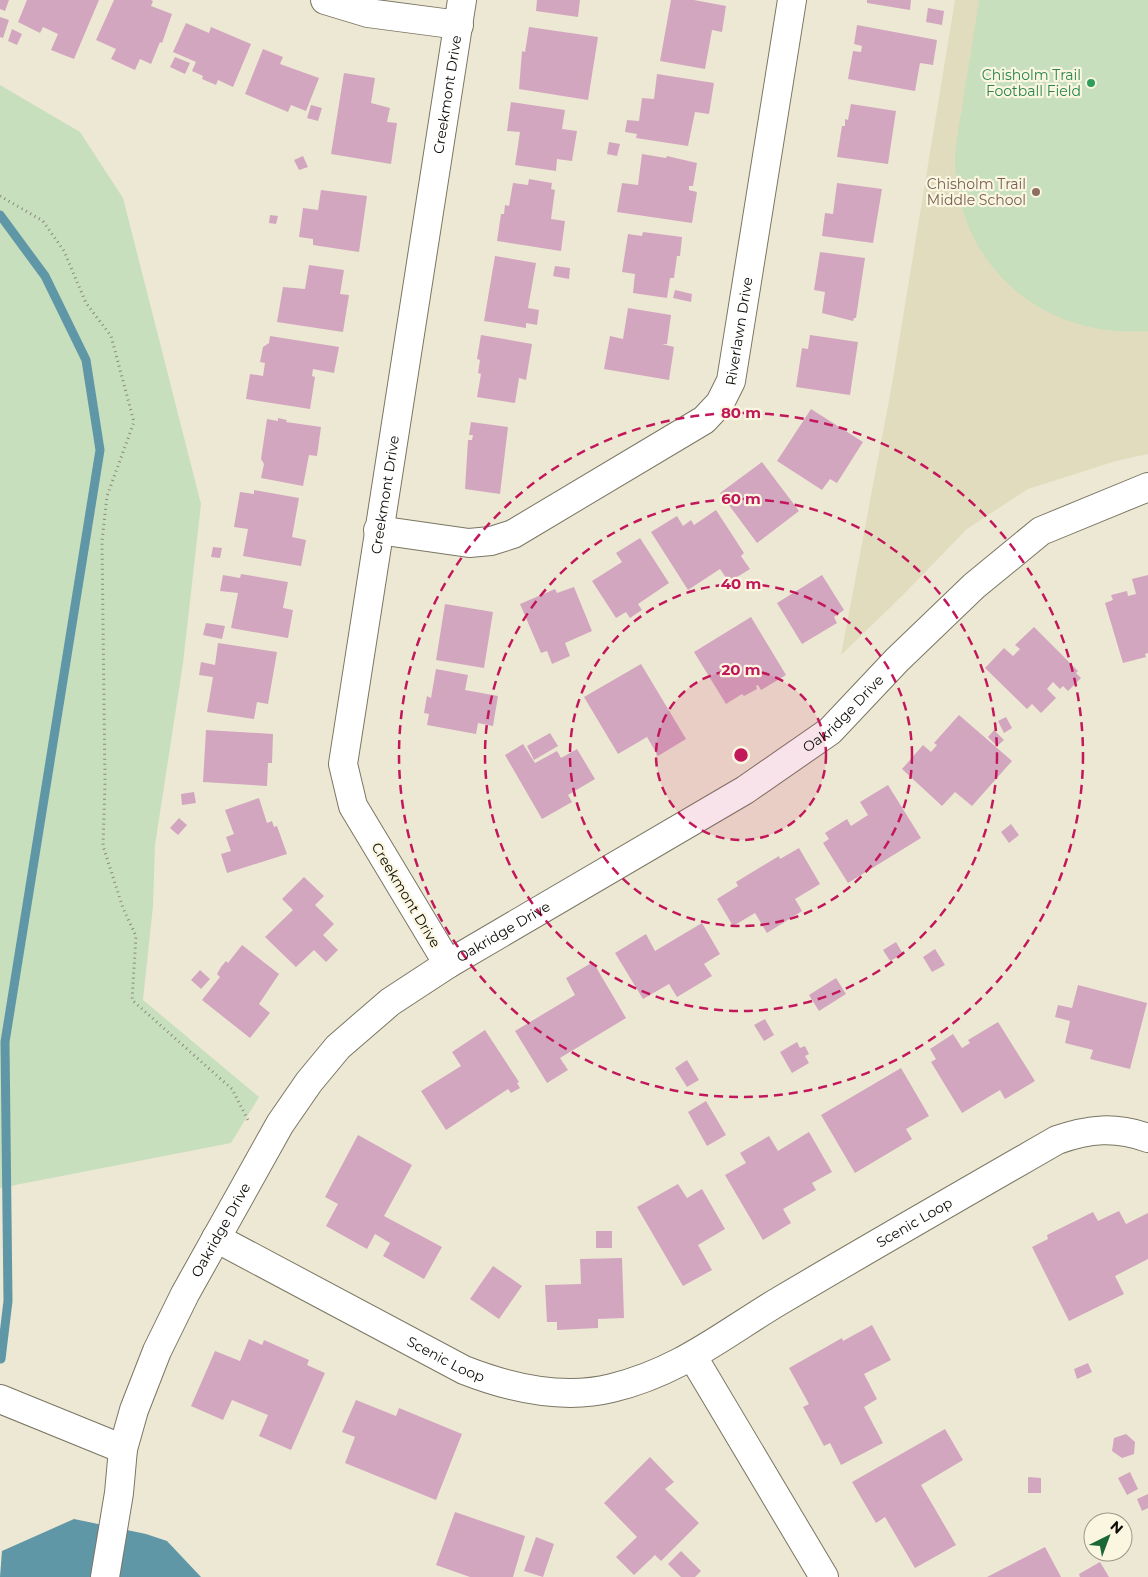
<svg xmlns="http://www.w3.org/2000/svg" width="1148" height="1577" viewBox="0 0 1148 1577" font-family="Montserrat,sans-serif">
<rect width="100%" height="100%" fill="#ede8d3"/>
<path fill="#e2dcbf" d="M955,0H1148V454L1116,461L1028,489L967,529L903,595L841,655L892,384Z"/>
<path fill="#c7dfbd" d="M979,0H1148V331C1044,339 959,268 955,162C955,142 960,121 963,101C968,68 974,34 979,0Z
M0,85L80,132L123,198L201,504L183,663L155,845L153,906L143,1000L259,1097L231,1143L0,1188Z"/>
<path fill="#6097a7" d="M74,1519L146,1534L167,1541L201,1577H0L2,1551Z"/>
<g fill="none" stroke-linecap="round" stroke-linejoin="round">
<path stroke="#6097a7" stroke-width="9" d="M0,215L45,276L86,360L100,450L5,1042L8,1301L1,1359"/>
</g>
<path fill="#d3a6c0" d="M0,0H9L5,11L0,9Z
M27,0H99L74,59L51,50L58,34L43,27L40,33L18,22Z
M114,0H151L153,1L151,6L172,14L162,43L160,42L151,64L140,59L135,70L111,59L116,49L96,40Z
M537,0H580L578,17L536,11Z
M671,0H694L726,6L722,32L712,30L705,69L660,61Z
M867,0H911L910,10L867,3Z
M928,8L944,11L942,25L926,22Z
M0,17L9,20L3,38L0,37Z
M186,23L209,33L211,27L251,44L233,87L218,80L216,85L202,79L203,76L192,71L196,62L173,52Z
M857,25L937,40L933,65L920,63L915,91L848,79L853,51L861,52L862,46L854,44Z
M529,27L598,37L588,100L519,89L522,51L525,52Z
M12,29L22,34L17,45L8,41Z
M263,49L283,57L280,64L319,78L306,111L291,105L288,112L245,94Z
M175,57L190,63L185,74L170,67Z
M344,73L375,78L371,103L390,108L387,122L397,123L391,164L331,154Z
M657,74L714,83L709,114L695,112L688,146L636,138L637,134L625,132L627,120L639,121L642,98L654,99Z
M511,102L565,110L562,129L577,131L572,161L557,159L556,171L515,165L520,132L507,131Z
M851,104L896,111L888,164L837,157L842,126H845V119L848,120Z
M311,105L322,108L318,121L307,118Z
M609,142L620,144L617,156L607,154Z
M642,154L666,158L667,156L697,163L693,186H689V190L697,192L692,223L617,212L622,183L638,185Z
M303,156L308,167L299,170L294,160Z
M529,179L552,183L551,189L555,190L551,219L565,221L561,251L497,241L501,214H504L505,205L509,206L513,183L528,185Z
M837,183L882,189L873,243L822,236L825,213L833,214Z
M321,190L367,196L359,252L313,245V239L299,237L303,208L318,210Z
M270,215L278,216L276,224L269,223Z
M643,232L682,237L680,256H677L674,278H670L667,298L633,293L635,274L622,272L628,234L642,236Z
M820,252L865,258L856,318H854L853,321L822,313L825,292L814,290Z
M495,256L536,263L528,308L539,310L537,325L526,323V328L484,321Z
M309,265L344,270L340,294L349,295L343,332L277,322L283,287L305,289Z
M555,266L570,268L569,279L553,276Z
M675,290L692,294L691,302L673,298Z
M628,308L671,315L667,344H662L674,347L669,380L604,369L610,336L623,339Z
M481,335L532,344L526,380L519,378L515,403L477,397L481,374L478,373L480,360L477,359Z
M810,335L858,342L850,395L796,387L802,348L808,349Z
M270,336L339,347L334,373L313,369L312,376L315,377L310,409L246,399L250,374L263,376L265,363L260,362L263,347L269,343Z
M811,409L863,442L837,483L830,479L822,490L777,461Z
M278,418L287,420L286,422L321,427L317,456L309,455L303,486L261,478L264,464L261,459L267,419L278,421Z
M471,422L508,427L500,494L465,489L468,440H472L473,435H469Z
M762,462L799,511L757,543L720,493Z
M254,490L299,498L292,537L306,540L301,566L243,556L248,529L234,527L240,492L254,494Z
M716,510L744,553L741,556L750,569L729,582L720,569L688,590L651,532L677,516L683,526L691,520L694,525Z
M640,538L669,583L638,604L642,610L630,618L626,612L616,618L592,581L622,562L616,553Z
M213,547L222,548L220,558L211,557Z
M241,574L288,582L283,608L293,610L288,638L231,628L238,593L220,591L223,575L240,578Z
M822,575L844,610L834,617L837,623L802,644L777,603Z
M1148,575V653L1145,654L1146,657L1123,663L1105,603L1113,600L1111,595L1127,591L1128,596L1136,594L1132,579Z
M574,587L592,631L565,643L570,656L552,664L547,651L541,653L520,604L555,589L557,593Z
M445,604L493,612L484,668L436,660Z
M751,617L786,675L761,690L758,685L756,686L757,689L744,696L742,694L726,704L694,652Z
M206,623L225,626L222,639L203,635Z
M1034,627L1078,671L1076,673L1081,678L1068,691L1063,686L1060,689L1053,682L1047,689L1056,698L1041,713L1032,704L1027,709L985,668L1004,648L1013,656L1020,649L1015,645Z
M218,643L277,652L268,704L257,702L254,719L207,712L213,677L199,675L201,662L215,665Z
M641,664L686,739L658,756L647,737L618,754L584,697Z
M436,669L468,675L465,690L498,696L493,726L478,723L476,734L427,725L429,714L424,713L427,696L431,698Z
M959,715L1012,761L972,806L955,792L942,806L902,769L923,745L931,752L937,745L934,743Z
M1006,717L1012,728L1004,733L998,721Z
M206,730L273,734L272,763H268L267,786L203,782Z
M994,730L1004,740L997,746L988,737Z
M550,733L558,746L534,760L527,746Z
M523,744L535,763L557,751L561,758L577,749L595,779L568,795L572,802L542,819L505,755Z
M888,785L921,838L848,883L823,843L829,839L825,833L847,819L851,826L868,815L860,802Z
M194,792L196,803L182,805L181,794Z
M259,798L267,823L272,821L274,827L277,826L287,854L227,873L221,854L231,851L226,837L234,834L225,810Z
M179,818L187,825L178,835L170,828Z
M1011,824L1019,835L1009,843L1001,832Z
M799,848L820,884L795,899L802,911L767,933L755,913L733,926L717,899L738,886L736,882L779,856L780,859Z
M304,877L324,896L315,905L334,924L323,935L338,950L326,962L314,950L296,967L265,937L293,910L282,899Z
M702,923L720,954L704,964L712,976L677,997L669,984L643,999L615,953L646,934L655,951Z
M896,942L903,954L890,961L883,950Z
M242,945L279,974L259,1004L270,1013L250,1038L202,1000L220,977L217,974L221,967L226,961L228,963Z
M935,949L945,965L932,972L923,957Z
M593,962L626,1018L560,1058L568,1070L547,1083L515,1031L575,995L566,978Z
M200,970L210,979L201,989L191,980Z
M836,978L846,994L819,1011L809,995Z
M1078,985L1147,1003L1130,1069L1090,1059L1093,1050L1065,1043L1070,1021L1055,1017L1058,1005L1072,1008Z
M765,1019L774,1035L764,1041L754,1025Z
M998,1022L1035,1081L1005,1099L1000,1090L962,1113L931,1062L936,1059L930,1049L953,1034L962,1048L970,1043L968,1040Z
M485,1030L519,1082L517,1083L520,1088L511,1093L508,1089L446,1130L421,1091L461,1066L452,1052Z
M797,1042L800,1048L805,1046L809,1054L805,1056L809,1063L792,1073L780,1052Z
M687,1060L699,1080L687,1087L675,1068Z
M901,1068L929,1116L906,1129L912,1139L855,1173L821,1115Z
M706,1101L726,1135L707,1146L688,1112Z
M809,1132L832,1172L812,1183L816,1190L783,1209L791,1223L763,1240L725,1175L746,1163L740,1153L769,1136L778,1151Z
M358,1135L412,1165L384,1216L442,1247L424,1279L383,1256L390,1243L375,1234L367,1249L326,1226L338,1204L325,1197Z
M678,1184L687,1198L702,1189L725,1229L698,1245L712,1270L683,1286L637,1207Z
M1119,1211L1126,1224L1148,1213V1259L1115,1276L1124,1294L1069,1321L1032,1247L1048,1239L1047,1235L1093,1212L1098,1221Z
M596,1231H612V1248H596Z
M622,1258L624,1318L598,1319V1328L557,1330V1322H547L545,1285L581,1284L580,1259Z
M493,1266L522,1286L499,1319L470,1299Z
M872,1325L891,1360L864,1374L877,1399L864,1407L883,1443L841,1465L830,1443L824,1446L803,1407L809,1404L789,1368L842,1338L843,1341Z
M249,1339L262,1345L264,1340L309,1360L307,1365L325,1373L291,1450L259,1436L268,1415L232,1400L223,1420L191,1406L215,1351L240,1361Z
M1088,1363L1092,1372L1077,1379L1074,1369Z
M356,1400L396,1416L399,1408L462,1434L436,1500L345,1463L355,1437L342,1432Z
M945,1429L963,1460L921,1485L956,1545L915,1568L885,1517L876,1523L852,1482Z
M1126,1434L1135,1442L1134,1454L1122,1458L1112,1451L1114,1438Z
M650,1457L674,1482L665,1489L699,1523L661,1561L655,1555L634,1575L616,1557L637,1537L604,1503Z
M1130,1472L1138,1489L1127,1495L1118,1478Z
M1028,1477L1041,1478V1493H1028Z
M1148,1494V1508L1142,1511L1137,1499Z
M455,1512L525,1536L513,1577H470L436,1565Z
M536,1537L554,1544L543,1577L524,1571Z
M1045,1547L1061,1577H987Z
M681,1551L701,1571L695,1577H681L668,1564Z
M1100,1562L1109,1577H1080L1079,1574Z"/>
<g fill="none" stroke-linecap="round" stroke-linejoin="round">
<defs>
<g id="street">
<path d="M325,0L368,13L459,25"/>
<path id="s1" d="M378,530L469,543L491,541L513,534L704,420L720,403L731,381L792,0"/>
<path id="s2" d="M448,964L353,806L343,764L462,0"/>
<path id="s3" d="M216,1238L464,1370C510,1388 564,1400 612,1388C678,1372 720,1337 776,1303C869,1248 963,1194 1057,1140C1089,1129 1115,1126 1148,1138"/>
<path d="M693,1357L824,1577"/>
<path d="M0,1399L123,1449"/>
<path id="s4" d="M105,1577L119,1493L123,1449L134,1410L157,1351L185,1294L280,1124L309,1082L338,1047L390,1002L448,964L745,790L830,731L897,660L974,586L1041,531L1148,487"/>
</g>
</defs>
<use href="#street" stroke="#7a7663" stroke-width="30"/>
<path stroke="#8c887a" stroke-width="3" stroke-dasharray="1 4" stroke-linecap="butt" d="M0,196L43,221L64,251L86,303L111,336L134,422L107,496L102,541L105,784L103,846L123,908L136,936L132,1000L232,1089L249,1122"/>
<use href="#street" stroke="#fff" stroke-width="28"/>
</g>
<circle cx="741" cy="755" r="85" fill="#c2185b" fill-opacity=".12"/>
<g fill="none" stroke="#c2185b" stroke-width="2.5" stroke-dasharray="9 6">
<circle cx="741" cy="755" r="85"/>
<circle cx="741" cy="755" r="171"/>
<circle cx="741" cy="755" r="256"/>
<circle cx="741" cy="755" r="342"/>
</g>
<circle fill="#2e9e5b" stroke="#faf6e0" stroke-width="2" cx="1091" cy="83" r="5"/>
<circle fill="#8d6e63" stroke="#faf6e0" stroke-width="2" cx="1036" cy="192" r="5"/>
<g text-anchor="middle" stroke-width="4.5" stroke-linejoin="round" paint-order="stroke">
<g font-size="14" fill="#27864d" stroke="#faf6e0" text-anchor="end">
<text x="1081" y="80">Chisholm Trail<tspan x="1081" dy="16">Football Field</tspan></text>
</g>
<g font-size="14" fill="#0e0c06" stroke="#faf6e0">
<text dy="5" stroke="none"><textPath href="#s2" startOffset="905">Creekmont Drive</textPath></text>
<text dy="5" stroke="none"><textPath href="#s1" startOffset="458">Riverlawn Drive</textPath></text>
<text dy="5" stroke="none"><textPath href="#s2" startOffset="500">Creekmont Drive</textPath></text>
<text dy="5" stroke="none"><textPath href="#s4" startOffset="1195">Oakridge Drive</textPath></text>
<text transform="translate(406 895) rotate(59)" y="5">Creekmont Drive</text>
<text dy="5" stroke="none"><textPath href="#s4" startOffset="790">Oakridge Drive</textPath></text>
<text dy="5" stroke="none"><textPath href="#s3" startOffset="778">Scenic Loop</textPath></text>
<text dy="5" stroke="none"><textPath href="#s4" startOffset="370">Oakridge Drive</textPath></text>
<text dy="5" stroke="none"><textPath href="#s3" startOffset="260">Scenic Loop</textPath></text>
</g>
<g font-size="14" fill="#785e54" stroke="#faf6e0" text-anchor="end">
<text x="1026" y="189">Chisholm Trail<tspan x="1026" dy="16">Middle School</tspan></text>
</g>
</g>
<circle cx="741" cy="755" r="8" fill="#c2185b" stroke="#faf6e0" stroke-width="2.5"/>
<g font-size="15" text-anchor="middle" font-weight="bold" fill="#c2185b" stroke="#faf6e0" stroke-width="4.5" stroke-linejoin="round" paint-order="stroke">
<text x="741" y="418">80 m</text>
<text x="741" y="504">60 m</text>
<text x="741" y="589">40 m</text>
<text x="741" y="675">20 m</text>
</g>
<g transform="translate(1108 1537) rotate(42)"><circle r="24" fill="#faf6e0" stroke="#9c9889"/>
<path d="M0-4L9 19L0 12L-9 19Z" fill="#1b6735"/>
<text y="-8" font-size="14" font-weight="bold" text-anchor="middle" fill="#0e0c06">N</text>
</g>
</svg>
